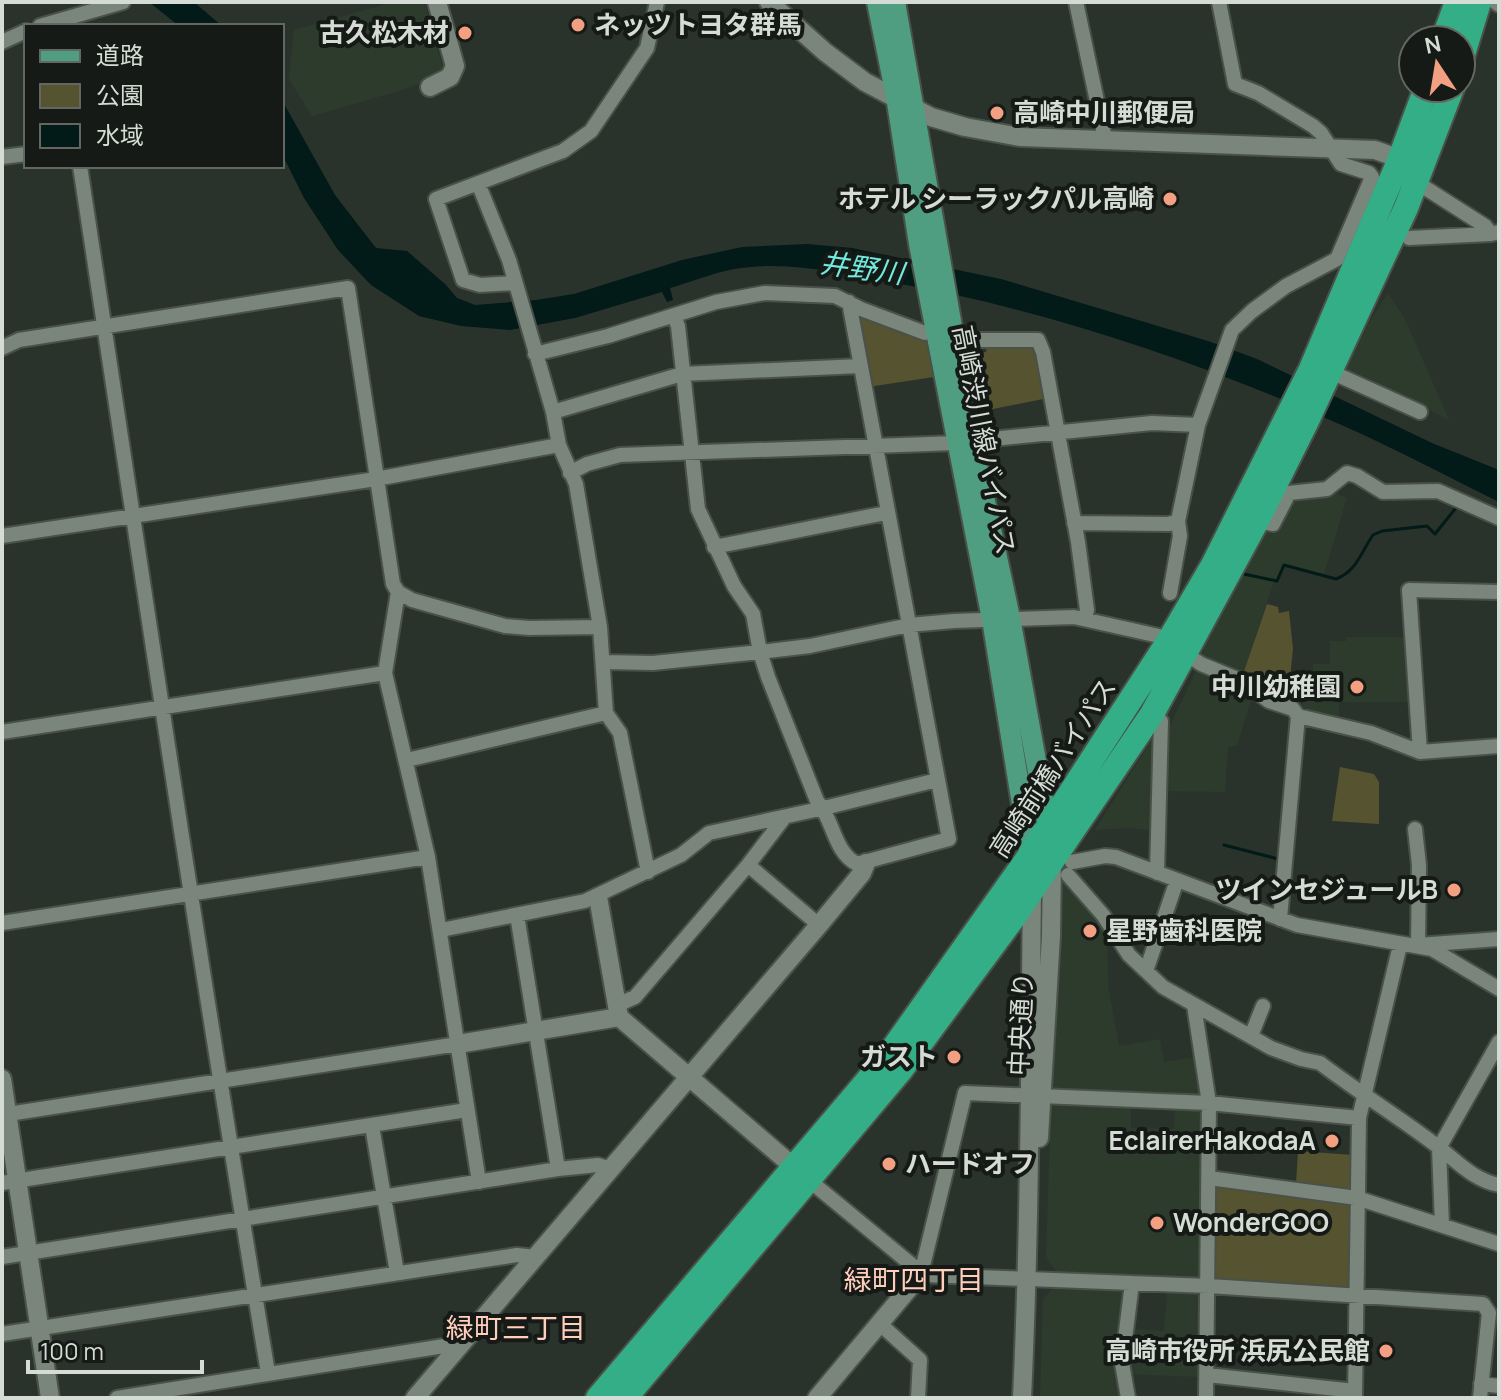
<svg xmlns="http://www.w3.org/2000/svg" width="1501" height="1400" viewBox="0 0 1501 1400" font-family="Manrope,'Noto Sans JP',sans-serif">
<rect width="100%" height="100%" fill="#2a332b"/>
<path fill="#2d3b2d" d="M393,2H424L443,69L442,75L402,90L312,116L289,79L294,30Z
M1388,293L1405,319L1449,420L1359,374L1346,370L1369,323Z
M1330,491L1347,498L1323,577L1284,565L1277,581H1274L1242,677L1202,660L1204,647L1268,528L1276,531L1295,499Z
M1346,637H1409L1414,702H1339V723L1303,715L1301,670H1313V664H1330V641H1346Z
M1198,667L1235,681L1252,697L1237,745L1228,747L1225,792L1165,791V736Z
M1154,736L1155,831L1130,828L1095,830Z
M1065,879L1107,927L1108,985L1119,1046L1160,1039L1164,1062L1196,1057L1200,1094L1198,1098L1052,1093L1059,892Z
M1051,1103L1131,1106V1128L1174,1129L1175,1107L1197,1108L1202,1113L1200,1274L1196,1278L1057,1274L1046,1256Z
M1053,1289L1123,1291V1398H1040L1043,1299Z
M1167,1293L1197,1294L1202,1299L1201,1377L1127,1374L1131,1329L1164,1331Z"/>
<path fill="#565331" d="M861,315L926,338L934,377L868,387L857,319Z
M987,345H1035L1048,398L978,412L968,355L986,352Z
M1267,604L1278,607L1279,613L1289,611L1293,649L1288,697L1278,701L1242,677Z
M1340,767L1374,774L1379,782V824L1332,821Z
M1298,1151L1353,1155V1186L1346,1191L1296,1184Z
M1219,1184L1347,1201L1352,1207V1282L1346,1287L1218,1279L1213,1274L1214,1187Z"/>
<path fill="#021a18" d="M149,2H194L222,26H179Z
M282,100L335,195L376,248L407,251L445,284L457,298L475,305L536,300L574,294L682,260L742,247L807,244L852,248L1001,279L1208,341L1257,359L1432,443L1499,470V502C1448,477 1398,450 1346,427C1203,363 1051,311 896,283C843,274 788,260 734,269C713,273 691,282 670,288L673,300L667,302L662,292L575,318L510,330L461,326L419,316L371,285L338,250L304,198L282,154Z"/>
<g fill="none" stroke-linecap="round" stroke-linejoin="round">
<path stroke="#021a18" stroke-width="3" d="M1244,574L1277,581L1284,565L1336,579C1357,571 1361,552 1373,535L1382,531L1427,526L1435,534L1459,504
M1224,845L1282,860"/>
<defs>
<path id="street" d="M1076,2L1105,139
M1495,2L1499,5
M40,26L123,2
M2,42L26,31
M2,157L26,154
M80,166C141,569 201,972 268,1373
M1417,181L1427,189L1485,226L1491,234L1499,232
M1409,238L1491,234
M515,283L480,285L463,280L436,199L563,151L591,131L647,48L657,2
M674,316L678,326L698,509L734,586L753,614L760,652L768,677L817,801C834,820 833,851 857,864L949,839L849,302
M970,340H1038L1043,352L1078,542L1087,610L1085,619
M2,348L19,340L348,288L393,584L398,592L412,600L505,626L529,628L600,627
M535,354L608,336L716,302L765,293L835,296L861,309L925,333
M1329,371L1420,412
M553,412L682,374L860,366
M972,441L1152,423L1198,425
M570,473L587,464L620,455L956,443
M1257,521L1273,524L1289,493L1327,489L1347,473L1357,476L1383,492L1438,491L1499,518
M1074,523L1169,524L1178,521L1198,425L1232,330L1252,311L1286,286L1337,259L1372,177L1369,173L1341,164L1321,133L1313,126L1258,93L1235,84L1219,2
M2,536L376,479L559,445
M714,547L886,513
M398,592L385,673L428,857L479,1182
M1170,593L1180,536L1178,521
M604,662L653,663L760,652L810,646L909,625L954,621L1074,617L1159,636L1201,664L1240,680L1269,701L1293,709L1298,716L1371,733L1420,752L1499,746
M606,713L620,733L648,872
M1152,714L1161,721L1157,873
M2,732L385,673
M1420,752L1409,590L1499,592
M407,760L606,713L600,627L576,484L559,445L553,412L509,260L478,183
M1415,829L1419,865L1418,945L1499,939
M1072,862L1105,856L1116,857L1297,925L1432,949L1499,989
M748,865L819,925
M1068,875L1103,915L1129,955L1163,987L1271,1048L1301,1059L1320,1063C1358,1092 1399,1117 1437,1146C1457,1161 1473,1180 1499,1185
M517,915L558,1169
M1280,919L1298,716
M2,923L428,857
M441,930L585,901L681,855L709,833L824,808L937,780
M1146,971L1177,880
M617,1005L635,997L748,865L784,818
M1194,1005L1209,1103L1206,1398
M1251,1036L1263,1006
M2,1115L458,1044
M372,1126L397,1273
M1209,1178L1357,1198L1499,1244
M810,1181L924,1275L1209,1286L1483,1304L1489,1313L1480,1398
M2,1183L467,1110
M1442,1225L1439,1148L1499,1042
M2,1257L558,1169L598,1165L611,1169
M921,1274L965,1093L1209,1103L1359,1118
M880,1324L920,1360L918,1398
M2,1334L517,1255L536,1257
M1207,1375L1355,1391
M1481,1384L1499,1386
M117,1398L444,1346L456,1351
M1128,1398L1122,1363L1132,1283
M1355,1398L1359,1118L1400,945"/>
<path id="secondary" d="M769,2L825,52L865,82L931,117L965,127L1020,137L1375,150L1392,156L1407,170
M430,87L450,77L455,66L437,2
M598,897L619,1017L795,1168
M458,1044L619,1017
M2,1079L50,1398
M1039,1138L1051,936L1052,862
M415,1398L819,925L862,873L866,863
M817,1398L921,1274
M1022,1398C1030,1228 1030,1059 1032,889"/>
<path id="primary" d="M877,2L896,96L919,244L992,619L1031,860
M895,2L972,441L1010,618L1050,838"/>
<path id="highway" d="M1443,40L1457,2
M1461,61L1479,2
M598,1398L885,1060L1030,855L1168,642L1213,565L1311,369L1399,161L1426,88
M625,1398L900,1071L1014,917L1152,714L1257,521L1306,423L1406,208L1452,88"/>
</defs>
<use href="#street" stroke="#495149" stroke-width="18"/>
<use href="#secondary" stroke="#495149" stroke-width="22"/>
<use href="#primary" stroke="#495149" stroke-width="24"/>
<use href="#highway" stroke="#495149" stroke-width="28"/>
<use href="#street" stroke="#7a857b" stroke-width="14"/>
<use href="#secondary" stroke="#7a857b" stroke-width="18"/>
<use href="#primary" stroke="#509e82" stroke-width="20"/>
<use href="#highway" stroke="#34ae87" stroke-width="24"/>
</g>
<g fill="#f3a082" stroke="#161a16" stroke-width="3">
<circle cx="578" cy="25" r="8"/>
<circle cx="465" cy="33" r="8"/>
<circle cx="997" cy="113" r="8"/>
<circle cx="1170" cy="199" r="8"/>
<circle cx="1357" cy="687" r="8"/>
<circle cx="1454" cy="890" r="8"/>
<circle cx="1090" cy="931" r="8"/>
<circle cx="954" cy="1057" r="8"/>
<circle cx="1332" cy="1141" r="8"/>
<circle cx="889" cy="1164" r="8"/>
<circle cx="1157" cy="1223" r="8"/>
<circle cx="1386" cy="1351" r="8"/>
</g>
<g text-anchor="middle" stroke-width="8" stroke-linejoin="round" paint-order="stroke">
<g font-size="26" font-weight="bold" fill="#d5dbd5" stroke="#161a16" text-anchor="end">
<text x="594" y="34" text-anchor="start">ネッツトヨタ群馬</text>
<text x="449" y="42">古久松木材</text>
<text x="1013" y="122" text-anchor="start">高崎中川郵便局</text>
<text x="1154" y="208">ホテル シーラックパル高崎</text>
<text x="1341" y="696">中川幼稚園</text>
<text x="1438" y="899">ツインセジュールB</text>
<text x="1106" y="940" text-anchor="start">星野歯科医院</text>
<text x="938" y="1066">ガスト</text>
<text x="1316" y="1150">EclairerHakodaA</text>
<text x="905" y="1173" text-anchor="start">ハードオフ</text>
<text x="1173" y="1232" text-anchor="start">WonderGOO</text>
<text x="1370" y="1360">高崎市役所 浜尻公民館</text>
</g>
<g font-size="26" fill="#d5dbd5" stroke="#161a16">
<text transform="translate(984 440) rotate(79)" y="9">高崎渋川線バイパス</text>
<text transform="translate(1053 768) rotate(-57)" y="9">高崎前橋バイパス</text>
<text transform="translate(1021 1024) rotate(-87)" y="9">中央通り</text>
</g>
<g font-size="28" font-style="italic" fill="#71eae0" stroke="#161a16">
<text transform="translate(862 268) rotate(8)" y="10">井野川</text>
</g>
<g font-size="28" fill="#ffcebd" stroke="#161a16">
<text x="914" y="1290">緑町四丁目</text>
<text x="516" y="1338">緑町三丁目</text>
</g>
</g>
<rect width="1501" height="1400" fill="none" stroke="#d5dbd5" stroke-width="8"/>
<rect x="24" y="24" width="260" height="144" fill="#161a16" stroke="#626762" stroke-width="2"/>
<rect x="40" y="50" width="40" height="12" fill="#509e82" stroke="#626762" stroke-width="2"/>
<text x="96" y="64" font-size="24" fill="#d5dbd5">道路</text>
<rect x="40" y="84" width="40" height="24" fill="#565331" stroke="#626762" stroke-width="2"/>
<text x="96" y="104" font-size="24" fill="#d5dbd5">公園</text>
<rect x="40" y="124" width="40" height="24" fill="#021a18" stroke="#626762" stroke-width="2"/>
<text x="96" y="144" font-size="24" fill="#d5dbd5">水域</text>
<g transform="translate(1437 64) rotate(348)"><circle r="38" fill="#161a16" stroke="#626762" stroke-width="2"/>
<path d="M0-6L14 30L0 20L-14 30Z" fill="#f3a082"/>
<text y="-12" font-size="22" font-weight="bold" text-anchor="middle" fill="#d5dbd5">N</text>
</g>
<path d="M28 1360v12h174v-12" fill="none" stroke="#d5dbd5" stroke-width="4"/>
<text x="40" y="1360" font-size="24" fill="#d5dbd5" stroke="#161a16" stroke-width="6" paint-order="stroke">100 m</text>
</svg>
